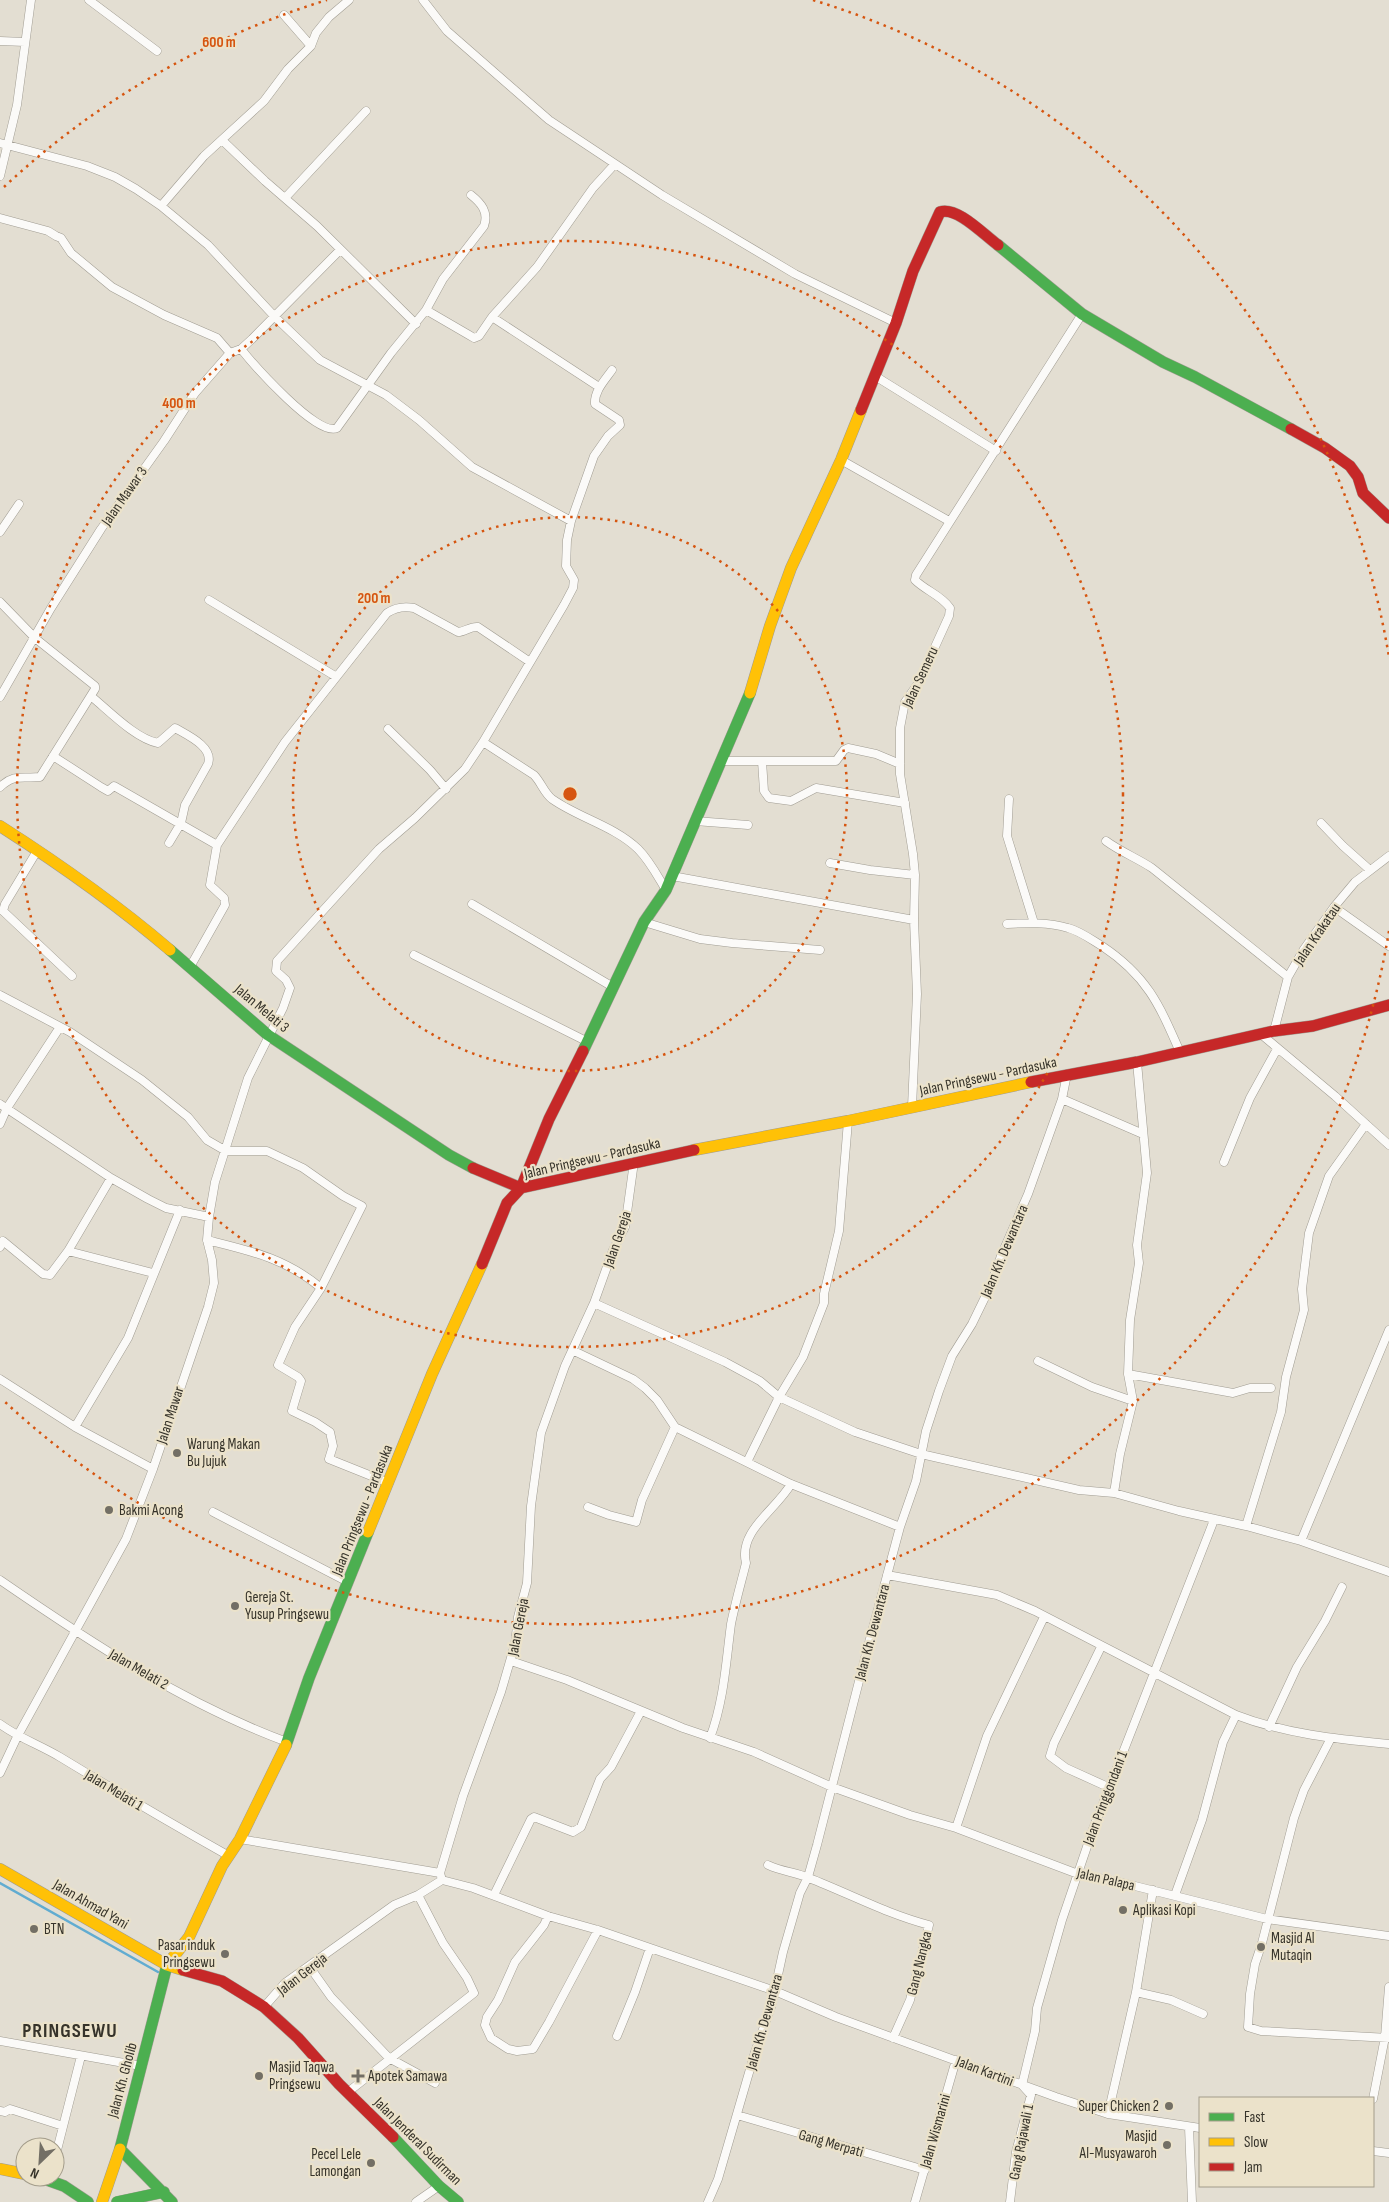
<svg xmlns="http://www.w3.org/2000/svg" width="1389" height="2202" viewBox="0 0 1389 2202" font-family="'Sofia Sans Condensed',sans-serif">
<rect width="100%" height="100%" fill="#e3ded2"/>
<g fill="none" stroke-linecap="round" stroke-linejoin="round">
<path stroke="#61acd1" stroke-width="2.5" d="M0,1883L158,1972"/>
<defs>
<path id="street" d="M89,0L157,51
M423,0L447,31L549,120L662,195L795,274L896,323
M284,15L311,46
M0,41L25,42
M222,140L265,181L317,226L416,324
M0,143L87,166L115,177L136,189L161,206L208,245L275,317L320,360L386,395L419,420L472,467L571,521
M0,176L17,105L31,0
M285,198L366,111
M161,206L204,156L264,101L288,69L311,46L316,33L329,17L349,0
M0,218L48,231L56,236L61,238L71,253L112,287L164,315L217,338L230,353
M426,310L469,335L474,338L479,336L492,317L537,267L593,188L614,165
M492,317L599,387
M241,349C253,364 318,438 337,428L391,353L426,310L443,279L484,226C489,212 481,203 471,195
M875,376L996,451
M841,460L949,521
M0,532L19,504
M209,600L335,676
M0,602L35,638L95,686V689L40,777C23,779 15,773 0,787
M0,697L51,608L101,529L164,441L195,393L230,353L241,349L252,339L340,250
M92,697C109,711 136,739 158,743L175,728C187,735 214,747 208,764L185,805L181,823L169,843
M388,729L430,770L446,789
M483,742L534,775C541,782 544,793 552,799C579,818 614,826 638,849C650,861 658,877 666,890
M53,756L101,787L108,791L114,786L217,845
M721,761H836L844,750L848,748L876,754L900,764
M762,761L764,791L769,798L791,801L816,788L905,803
M1009,799L1007,836L1034,923
M695,821L748,825
M1321,823L1343,846L1370,870
M1106,841C1121,852 1137,858 1152,868L1288,977
M37,851L5,904L3,911L72,976
M830,863L870,870L915,875
M672,876L914,920
M472,904L613,987
M1334,907L1389,946
M644,922L700,939L732,943L820,950
M1007,924C1027,923 1049,922 1068,928C1080,931 1092,940 1102,946C1147,976 1159,1004 1180,1052
M414,955L588,1042
M190,967L225,905L224,898L210,885L217,845L285,742L387,613C396,607 404,606 414,608L458,632C465,632 470,626 478,627L530,662
M0,995L70,1032L142,1080L188,1117L207,1140L226,1151H267L303,1168L343,1196L362,1206L321,1288L295,1327L278,1365L298,1377L301,1381L292,1411L315,1422L330,1432L333,1446L329,1459L389,1483
M1274,1031L1288,977L1304,949L1334,907L1355,882L1389,856
M1262,1035L1335,1096L1389,1145
M1062,1099L1143,1134
M0,1104L111,1178L148,1199L166,1208L209,1217
M912,1107L917,994L914,920L915,875L913,854L900,774V728L905,702L919,682L949,616L950,608C941,595 926,591 915,580L916,575L1082,314
M0,1124L7,1108L60,1027
M1224,1162L1250,1098L1277,1049
M207,1240C251,1251 285,1258 321,1288
M0,1247L3,1241L43,1274L50,1275L68,1251L111,1178
M68,1251L153,1273
M594,1303L725,1362L760,1381L779,1397L855,1432L921,1454L1079,1490L1114,1493L1179,1511L1246,1526L1301,1541L1389,1572
M574,1351L633,1379L645,1388L657,1400L675,1427L791,1484L900,1527
M1038,1361L1092,1387L1133,1401
M1128,1374L1233,1393L1250,1388H1271
M0,1379L75,1427L153,1469
M75,1427L128,1338L180,1210
M747,1462L779,1397L803,1357L824,1303V1294L839,1231L848,1121
M1114,1493L1120,1454L1133,1401L1128,1374L1130,1320L1139,1263L1137,1245L1147,1173L1137,1062
M588,1507L609,1515L636,1522L642,1500L675,1427
M213,1512L348,1582
M1246,1526L1281,1412L1286,1377L1304,1310L1302,1289L1309,1233L1329,1176L1366,1124
M1301,1541L1389,1330
M887,1575L997,1595L1035,1611L1236,1715C1285,1734 1337,1739 1389,1744
M0,1580C90,1642 184,1704 287,1742
M1101,1647L1054,1743L1050,1756L1066,1768L1108,1787
M511,1661L567,1680L683,1728L754,1752L832,1787L910,1815L956,1828L1078,1874L1119,1882L1267,1919L1389,1936
M0,1724C19,1738 40,1745 60,1757C116,1791 172,1824 229,1856
M1269,1727L1297,1667L1325,1621L1342,1587
M710,1738C724,1701 726,1662 731,1624C735,1604 741,1583 746,1563C738,1531 776,1510 791,1484
M1331,1738L1304,1790L1294,1818L1262,1943L1255,1964L1250,1994L1248,2027L1261,2031L1389,2038
M0,1773L17,1737L126,1539L153,1469L208,1307L214,1283L212,1260L207,1240L209,1217L215,1182L248,1078L283,1008L290,988L286,980L276,971L277,961L379,849L415,818L465,769L483,742L564,605L573,588L574,580L566,566L567,540L571,521L594,456L608,436L620,425L619,420L595,404C594,391 605,380 612,370
M956,1828L987,1736L1044,1617
M240,1839L440,1873
M768,1865C783,1872 796,1872 809,1878C850,1894 887,1914 929,1925L910,2000L893,2038
M442,1880L473,1888L548,1916L598,1930L775,1991L836,2017L1056,2097L1108,2114L1200,2128
M442,1880L440,1873L463,1796L501,1692L515,1644L518,1617L527,1583L531,1506L541,1433L565,1366L594,1303L613,1250L625,1227L634,1162
M494,1895L531,1819L534,1817L573,1832L581,1827L600,1779L611,1767L641,1711
M1175,1895L1202,1820L1223,1742L1236,1715
M548,1916L544,1925L515,1962L498,2000L487,2017L485,2025L491,2038L508,2049L517,2051L533,2049L549,2022L598,1930
M309,1966L331,1997L389,2058L435,2083
M1136,1992L1171,2000L1203,2014
M264,2007L285,1983L394,1905L418,1895L442,1880
M617,2036L635,1992L650,1948
M0,2041L141,2066
M348,2092L474,1993L467,1978L443,1943L418,1895
M1373,2099L1385,2037L1389,1987
M0,2111L5,2112L10,2109L63,2126
M1108,2114L1136,1992L1153,1890
M737,2115L925,2170
M1189,2127L1192,2202
M1373,2151L1389,2153
M55,2158L81,2056
M416,2202L439,2186
M708,2202L718,2179L755,2052L771,2007L783,1952L800,1893L808,1877L817,1845L867,1650L900,1527L916,1481L926,1431L939,1391L952,1356L972,1324L990,1287L1001,1256L1028,1194L1062,1099L1067,1074
M915,2202L956,2060
M1010,2202L1016,2152L1031,2095L1022,2085L1035,2031L1037,2008L1062,1920L1093,1829L1214,1520"/>
<path id="fast" d="M998,245L1082,314L1163,362L1195,377L1291,429
M170,950L268,1035L449,1155L473,1168
M583,1051L644,922L666,890L750,693
M286,1745L309,1678L368,1532
M167,1965L120,2149L172,2202
M393,2137L439,2186L458,2202
M39,2177L64,2186L88,2202
M117,2202L164,2192"/>
<path id="slow" d="M750,693L770,626L791,568L841,460L861,410
M0,826C61,865 115,903 170,950
M694,1150L848,1121L1031,1082
M368,1532L432,1374L482,1264
M0,1869L167,1965L183,1970
M167,1965L189,1937L222,1866L240,1839L286,1745
M0,2169L25,2174
M102,2202L120,2149"/>
<path id="jam" d="M861,410L896,323L913,271L940,212C957,206 984,235 998,245
M1291,429L1325,448L1350,466L1358,477L1363,493L1389,518
M1031,1082L1137,1062L1274,1031L1313,1026L1389,1005
M473,1168L521,1188L549,1119L583,1051
M482,1264L507,1203L521,1188L694,1150
M183,1970L222,1981L264,2007L298,2038L339,2084L393,2137"/>
</defs>
<use href="#street" stroke="#a09c92" stroke-width="9"/>
<use href="#fast" stroke="#a09c92" stroke-width="12"/>
<use href="#slow" stroke="#a09c92" stroke-width="12"/>
<use href="#jam" stroke="#a09c92" stroke-width="12"/>
<use href="#street" stroke="#fbfaf8" stroke-width="8"/>
<use href="#fast" stroke="#4caf50" stroke-width="11"/>
<use href="#slow" stroke="#ffc107" stroke-width="11"/>
<use href="#jam" stroke="#c62828" stroke-width="11"/>
</g>
<g fill="none" stroke="#d6550f" stroke-width="2.5" stroke-dasharray="2.5 5">
<circle cx="570" cy="794" r="277"/>
<circle cx="570" cy="794" r="553"/>
<path d="M1389 931A830 830 0 0 1 4 1401M4 187A830 830 0 0 1 327 0M813 0A830 830 0 0 1 1389 657"/>
</g>
<g fill="#736f65" stroke="#ebe2ca" stroke-width="2">
<circle cx="177" cy="1453" r="5"/>
<circle cx="109" cy="1510" r="5"/>
<circle cx="235" cy="1606" r="5"/>
<circle cx="1123" cy="1910" r="5"/>
<circle cx="34" cy="1929" r="5"/>
<circle cx="1261" cy="1947" r="5"/>
<circle cx="225" cy="1954" r="5"/>
<circle cx="259" cy="2076" r="5"/>
<path d="M355.5 2068.5h5v5h5v5h-5v5h-5v-5h-5v-5h5z"/>
<circle cx="1169" cy="2106" r="5"/>
<circle cx="1167" cy="2145" r="5"/>
<circle cx="371" cy="2163" r="5"/>
</g>
<g text-anchor="middle" stroke-width="4.5" stroke-linejoin="round" paint-order="stroke">
<g font-size="15" fill="#36332a" stroke="#ebe2ca">
<text transform="translate(124 496) rotate(-55)" y="5">Jalan Mawar 3</text>
<text transform="translate(920 677) rotate(-65)" y="5">Jalan Semeru</text>
<text transform="translate(1317 934) rotate(-56)" y="5">Jalan Krakatau</text>
<text transform="translate(262 1008) rotate(40)" y="5">Jalan Melati 3</text>
<text transform="translate(988 1076) rotate(-12)" y="5">Jalan Pringsewu - Pardasuka</text>
<text transform="translate(592 1158) rotate(-13)" y="5">Jalan Pringsewu - Pardasuka</text>
<text transform="translate(617 1239) rotate(-71)" y="5">Jalan Gereja</text>
<text transform="translate(1004 1251) rotate(-67)" y="5">Jalan Kh. Dewantara</text>
<text transform="translate(170 1415) rotate(-72)" y="5">Jalan Mawar</text>
<text transform="translate(362 1510) rotate(-68)" y="5">Jalan Pringsewu - Pardasuka</text>
<text transform="translate(518 1627) rotate(-79)" y="5">Jalan Gereja</text>
<text transform="translate(872 1632) rotate(-75)" y="5">Jalan Kh. Dewantara</text>
<text transform="translate(139 1669) rotate(30)" y="5">Jalan Melati 2</text>
<text transform="translate(114 1790) rotate(31)" y="5">Jalan Melati 1</text>
<text transform="translate(1105 1798) rotate(-69)" y="5">Jalan Pringgondani 1</text>
<text transform="translate(1106 1879) rotate(13)" y="5">Jalan Palapa</text>
<text transform="translate(91 1904) rotate(30)" y="5">Jalan Ahmad Yani</text>
<text transform="translate(919 1963) rotate(-76)" y="5">Gang Nangka</text>
<text transform="translate(302 1974) rotate(-38)" y="5">Jalan Gereja</text>
<text transform="translate(764 2022) rotate(-74)" y="5">Jalan Kh. Dewantara</text>
<text transform="translate(985 2071) rotate(21)" y="5">Jalan Kartini</text>
<text transform="translate(122 2080) rotate(-75)" y="5">Jalan Kh. Gholib</text>
<text transform="translate(935 2131) rotate(-74)" y="5">Jalan Wismarini</text>
<text transform="translate(418 2141) rotate(45)" y="5">Jalan Jenderal Sudirman</text>
<text transform="translate(1021 2142) rotate(-79)" y="5">Gang Rajawali 1</text>
<text transform="translate(831 2143) rotate(16)" y="5">Gang Merpati</text>
</g>
<g font-size="15" fill="#36332a" stroke="#ebe2ca" text-anchor="start">
<text x="187" y="1449">Warung Makan<tspan x="187" dy="17">Bu Jujuk</tspan></text>
<text x="119" y="1515">Bakmi Acong</text>
<text x="245" y="1602">Gereja St.<tspan x="245" dy="17">Yusup Pringsewu</tspan></text>
<text x="1133" y="1915">Aplikasi Kopi</text>
<text x="44" y="1934">BTN</text>
<text x="1271" y="1943">Masjid Al<tspan x="1271" dy="17">Mutaqin</tspan></text>
<text x="215" y="1950" text-anchor="end">Pasar induk<tspan x="215" dy="17">Pringsewu</tspan></text>
<text x="269" y="2072">Masjid Taqwa<tspan x="269" dy="17">Pringsewu</tspan></text>
<text x="368" y="2081">Apotek Samawa</text>
<text x="1159" y="2111" text-anchor="end">Super Chicken 2</text>
<text x="1157" y="2141" text-anchor="end">Masjid<tspan x="1157" dy="17">Al-Musyawaroh</tspan></text>
<text x="361" y="2159" text-anchor="end">Pecel Lele<tspan x="361" dy="17">Lamongan</tspan></text>
</g>
<g font-size="20" font-weight="bold" letter-spacing="1" fill="#36332a" stroke="#ebe2ca">
<text x="70" y="2037">PRINGSEWU</text>
</g>
</g>
<circle cx="570" cy="794" r="8" fill="#d6550f" stroke="#ebe2ca" stroke-width="2.5"/>
<g font-size="15" text-anchor="middle" font-weight="bold" fill="#d6550f" stroke="#ebe2ca" stroke-width="4.5" stroke-linejoin="round" paint-order="stroke">
<text x="219" y="47">600 m</text>
<text x="179" y="408">400 m</text>
<text x="374" y="603">200 m</text>
</g>
<rect x="1199" y="2097" width="175" height="90" fill="#ebe2ca" stroke="#a39c8a"/>
<rect x="1209" y="2113" width="25" height="8" fill="#4caf50" stroke="#a39c8a"/>
<text x="1244" y="2122" font-size="15" fill="#36332a">Fast</text>
<rect x="1209" y="2138" width="25" height="8" fill="#ffc107" stroke="#a39c8a"/>
<text x="1244" y="2147" font-size="15" fill="#36332a">Slow</text>
<rect x="1209" y="2163" width="25" height="8" fill="#c62828" stroke="#a39c8a"/>
<text x="1244" y="2172" font-size="15" fill="#36332a">Jam</text>
<g transform="translate(40 2162) rotate(205)"><circle r="24" fill="#ebe2ca" stroke="#a39c8a"/>
<path d="M0-4L9 19L0 12L-9 19Z" fill="#736f65"/>
<text y="-8" font-size="14" font-weight="bold" text-anchor="middle" fill="#36332a">N</text>
</g>
</svg>
